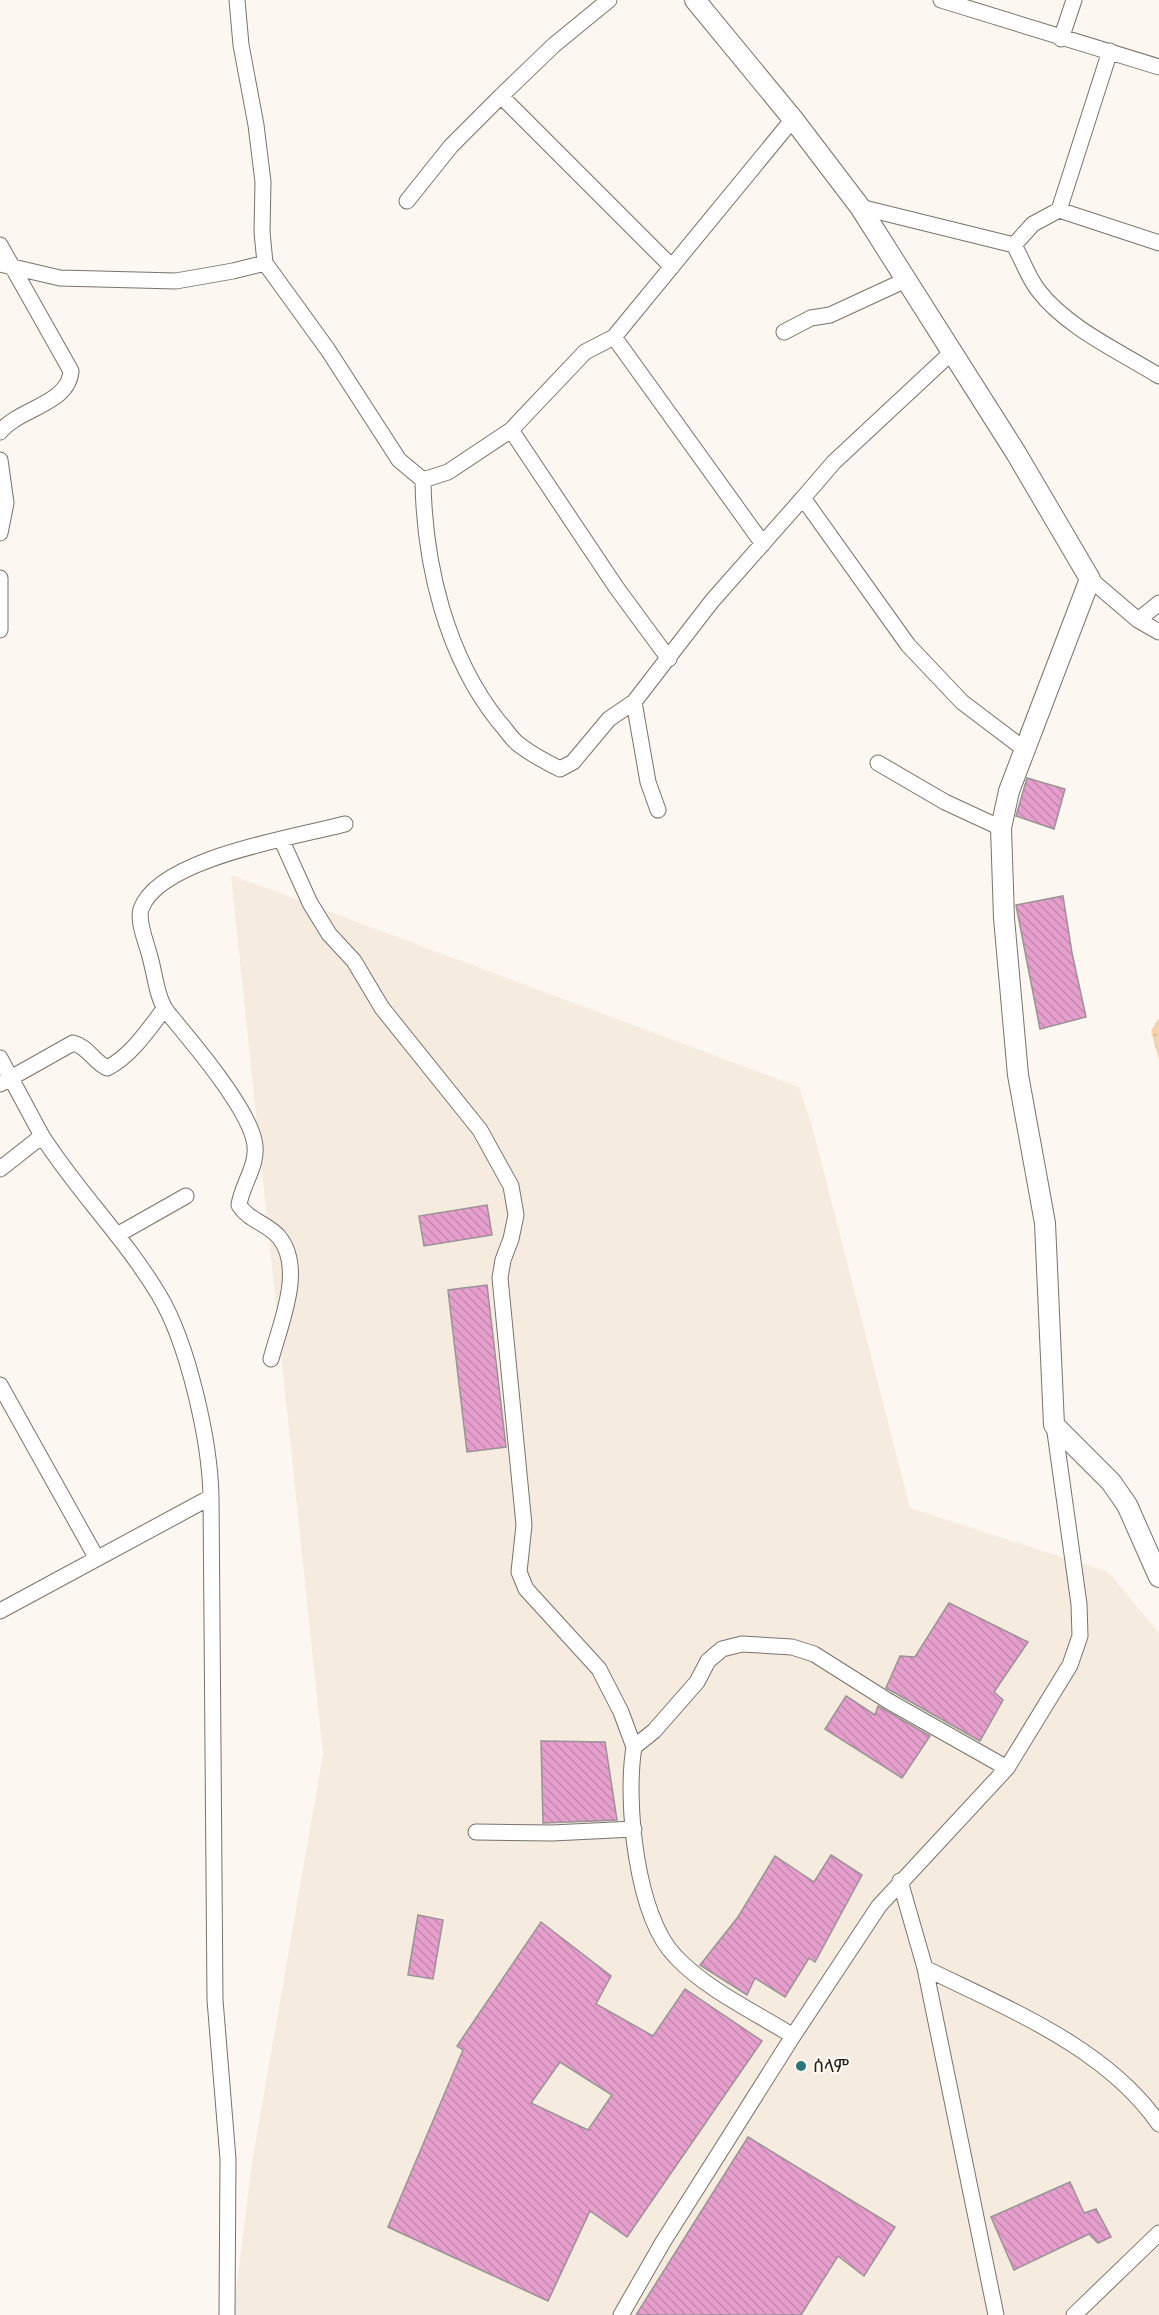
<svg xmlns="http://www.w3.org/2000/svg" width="1159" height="2315" viewBox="0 0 1159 2315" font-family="'PT Sans Narrow','Noto Sans Ethiopic',sans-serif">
<defs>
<pattern id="grass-dots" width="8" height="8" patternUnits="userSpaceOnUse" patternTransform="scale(1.5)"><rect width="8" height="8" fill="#f5d3ad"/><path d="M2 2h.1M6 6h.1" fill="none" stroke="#d2b594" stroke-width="1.8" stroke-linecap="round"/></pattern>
<pattern id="building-back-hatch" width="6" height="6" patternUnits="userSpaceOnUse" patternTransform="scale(1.5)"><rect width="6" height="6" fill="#e69fcd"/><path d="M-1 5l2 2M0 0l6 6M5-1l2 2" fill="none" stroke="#c588af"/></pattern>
</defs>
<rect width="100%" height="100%" fill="#fcf7f0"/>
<path fill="#f6ebdf" d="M231,875L799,1087L812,1126L910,1508L1108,1572L1159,1633V2315H233L252,2163L323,1754Z"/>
<path fill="url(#grass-dots)" d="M1159,1018V1060L1151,1031Z"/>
<path fill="url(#building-back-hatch)" stroke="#999296" stroke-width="1.5" fill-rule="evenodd" d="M1027,778L1065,789L1054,829L1016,816Z
M1063,896L1072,953L1086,1017L1040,1029L1016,905Z
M487,1205L492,1235L424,1246L419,1216Z
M487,1285L506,1447L467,1452L448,1290Z
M949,1603L1028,1642L994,1692L1003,1700L980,1741L886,1688L900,1656L915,1657Z
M846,1696L875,1715L878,1706L930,1736L902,1778L825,1729Z
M541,1741L605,1742L617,1820L543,1823Z
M831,1855L862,1875L815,1962L809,1958L785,1997L755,1978L747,1995L700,1965L738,1917L775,1856L814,1882Z
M418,1915L443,1920L433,1979L408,1975Z
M541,1922L611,1976L596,2004L653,2036L685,1989L762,2041L627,2237L590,2211L548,2301L388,2227L463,2050L457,2046ZM560,2062L612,2095L588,2130L531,2103Z
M748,2137L895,2227L864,2276L838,2256L801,2315H636Z
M1070,2182L1084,2213L1096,2209L1111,2237L1098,2243L1089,2234L1014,2270L991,2217Z"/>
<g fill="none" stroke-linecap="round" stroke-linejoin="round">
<defs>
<path id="minor" d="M237,0L241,45L256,125L263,182L262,232L265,263L328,350L399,460L423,480L448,472L511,430
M609,0L554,45L501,96L672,267
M941,0L1159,67
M1061,39L1074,0
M1110,51L1059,210L1159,243
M407,201L451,146L501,96
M860,207L1014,245L1033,224L1059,210
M0,245L71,371C69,404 19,408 0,432
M1014,245C1022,259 1028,277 1038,290C1067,328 1119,351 1159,376
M0,264L60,278L176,281L233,271L265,263
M784,332L811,318L830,315L908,279
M614,337L763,544
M952,352L834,462L803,498L908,645L962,702L1024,749
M0,460L6,503L0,533
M423,480C424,563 446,656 499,722C505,728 510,737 517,743C529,753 546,762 560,769L573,762L609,719L634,702L712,601L803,498
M0,578V630
M1090,579L1138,620L1159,632
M1138,620L1159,603
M669,659L616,587L511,430L585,352L614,337L793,119
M634,702L648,782L658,810
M878,763L945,802L1001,828
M282,841L310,903L329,934L354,961L382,1008L480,1130L511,1186L516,1215L511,1239L503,1260L500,1278L524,1525L519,1572L526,1589L599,1669L621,1712L634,1747
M0,1058L42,1136
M0,1084L73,1043C87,1046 94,1062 107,1068C130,1057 149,1029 164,1009
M0,1169L42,1136C77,1191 125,1238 159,1295C188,1343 210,1441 211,1497L0,1611
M117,1235L186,1196
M271,1359C280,1324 305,1269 279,1237C267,1223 249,1221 239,1205C242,1183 260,1164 254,1140C246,1105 192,1042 168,1013C157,1000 155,974 150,957C147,944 137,922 141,909C159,858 296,837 345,824
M0,1385L96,1557
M211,1497L215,2000L228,2159L227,2315
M476,1832L552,1833L634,1829
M900,1881L925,1968L996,2315
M925,1968C1006,2008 1106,2047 1159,2124
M793,2036C755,2012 707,1990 676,1957C636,1917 625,1801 634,1747L654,1731L697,1682L708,1661L722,1649L742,1644L792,1647L814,1654L890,1702L1007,1768
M621,2315L663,2242L793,2036L879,1906L1007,1768L1070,1665L1080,1636L1079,1604L1054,1425
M1074,2315L1159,2233"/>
<path id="tertiary" d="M695,0L793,119L860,207L1016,453L1090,579L1009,791L1001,828L1004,918L1018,1075L1045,1223L1054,1425L1111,1482L1127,1505L1159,1577"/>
</defs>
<use href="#minor" stroke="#78736d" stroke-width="17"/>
<use href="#tertiary" stroke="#78736d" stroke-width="22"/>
<use href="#minor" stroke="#fff" stroke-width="15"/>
<use href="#tertiary" stroke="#fff" stroke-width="20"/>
</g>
<circle fill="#2c7579" stroke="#fcf7f0" stroke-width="2" cx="801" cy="2066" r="6"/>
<g text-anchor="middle" stroke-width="4.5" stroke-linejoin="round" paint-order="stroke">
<g font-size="18" fill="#1e1c19" stroke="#fcf7f0" text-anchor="start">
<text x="813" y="2072">ሰላም</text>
</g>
</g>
</svg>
